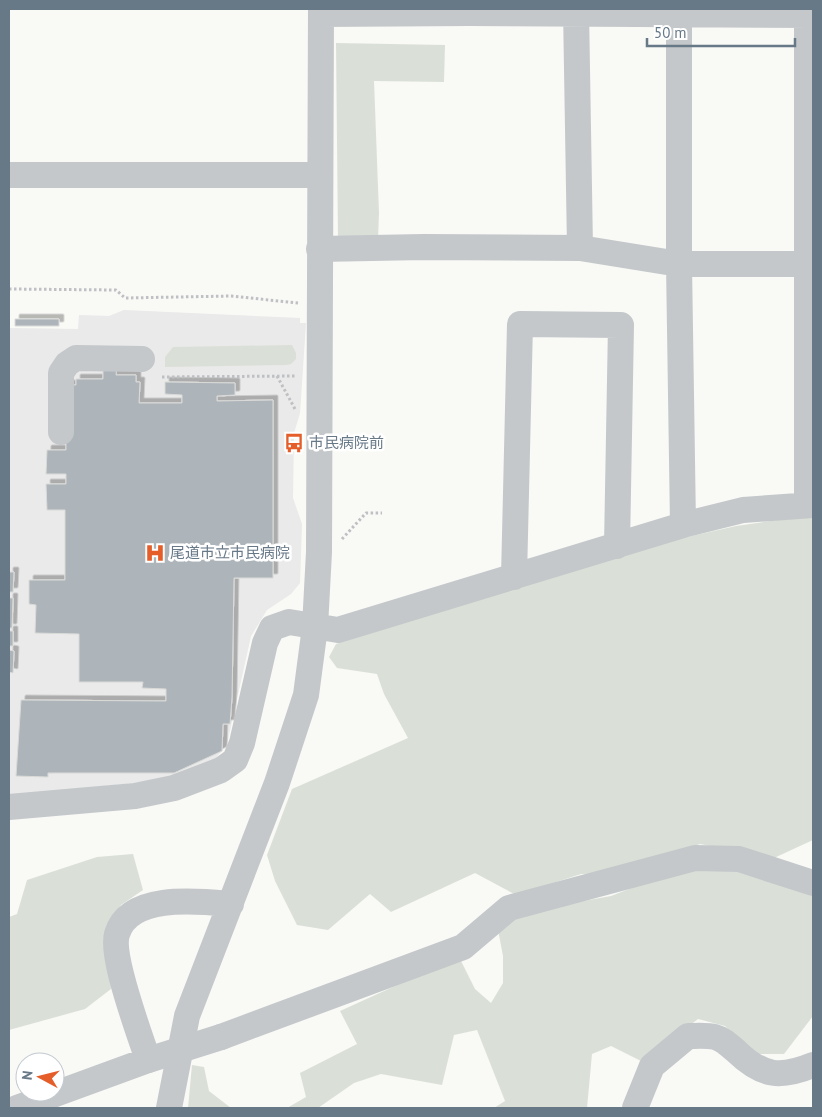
<svg xmlns="http://www.w3.org/2000/svg" width="822" height="1117" viewBox="0 0 822 1117" font-family="'PT Sans','Noto Sans JP',sans-serif">
<defs>
<filter id="shadow"><feDropShadow dx="4.5" dy="-4.5" stdDeviation="0" flood-color="#0004"/></filter>
</defs>
<rect width="100%" height="100%" fill="#f9f9f6"/>
<path fill="#e9eae9" d="M124,310L300,318V323H306L300,413L294,433L293,498L302,524L300,583L291,594L267,610L251,636L227,744L212,763L172,779L9,796V328L78,329L79,315L109,316Z"/>
<path fill="#dae0d7" d="M336,43L445,45L444,82L374,81L379,213L378,240H338Z
M292,345L296,353V359L291,364L286,365L165,367V357L173,347Z
M805,516H813V840L774,858L700,844L620,873L581,874L516,895L475,873L391,912L370,894L328,930L297,925L275,881L267,855L292,789L408,738L384,694L377,674L337,668L329,657L336,644L643,547L736,526Z
M133,854L143,890L121,905L107,934L111,989L85,1009L9,1030V917L17,914L27,880L97,857Z
M705,864L743,866L813,894V1016L784,1054H751L725,1026L698,1019L643,1062L611,1046L592,1054L587,1108H494L505,1101L477,1030L454,1035L442,1085L381,1074L354,1083L318,1108H287L306,1097L300,1073L357,1044L340,1011L459,957L475,989L491,1003L503,983V956L498,930L522,912L611,896L660,877Z
M192,1065L204,1067L209,1091L231,1108H188Z"/>
<path fill="#adb5bb" stroke="#dadad8" filter="url(#shadow)" d="M15,319H59V326H15Z
M117,366L116,375H136V382H140L139,403H182V395L165,394V382L235,383V395L217,396V401L273,400V578H234L232,697L230,724H223L222,751L174,773H48V777L16,776L21,700L166,701V689L142,688L143,682H79V634L35,633L36,605L29,604V580H65V510H47L46,484H66V474H46L47,450H66V385H76V379H103V367Z
M9,572H14L13,592H9Z
M9,598H13L12,628H9Z
M9,631H13V646H9Z
M9,650L14,651L13,673L9,672Z"/>
<g fill="none" stroke-linecap="round" stroke-linejoin="round">
<path stroke="#bec0c3" stroke-width="3" stroke-dasharray="2.5 2.5" stroke-linecap="butt" d="M9,289L116,290L125,298L231,296L298,303
M277,376L295,409
M162,377L297,376
M342,539L366,513H382"/>
<path stroke="#c4c8cb" stroke-width="26" d="M576,9L580,248
M321,14L469,13L813,15
M679,15V264L683,525
M9,175H320
M319,249L424,247L580,248L679,264H813
M61,432V373L67,364L76,358L142,359
M807,505V9
M514,577L520,324L621,325L617,546
M9,807L135,796L174,788L221,770L235,760L242,743L265,643L272,628L289,622L338,630L683,525L743,510L813,505
M221,1037L463,947L509,908L695,858L739,859L813,883
M17,1108L148,1060C140,1035 110,956 117,934C129,893 198,901 231,904
M169,1108L187,1016L277,783L306,695L315,627L319,552L321,9
M635,1108L652,1066L688,1036C696,1036 707,1035 715,1037C723,1039 730,1046 737,1052C763,1077 781,1078 813,1065"/>
<path stroke="#c4c8cb" stroke-width="26" d="M148,1060L221,1037"/>
</g>
<defs>
<symbol id="bus-bare" viewBox="-9 -9 18 18"><path d="M-5-6H5V4H4V6H2V4H-2V6H-4V4H-5ZM-3.5-4V0h7V-4ZM-3.5 1.2v1.5H-2V1.2ZM2 1.2v1.5H3.5V1.2Z" fill="#e55d29" stroke="#fff" stroke-width="2.5" paint-order="stroke"/></symbol>
<symbol id="hospital-bare" viewBox="-9 -9 18 18"><path d="M-5-5h3v3.5h4V-5h3V5h-3V1.5h-4V5h-3Z" fill="#e55d29" stroke="#fff" stroke-width="2.5" paint-order="stroke"/></symbol>
</defs>
<g fill-rule="evenodd">
<use href="#bus-bare" x="280" y="429" width="28" height="28"/>
<use href="#hospital-bare" x="141" y="539" width="28" height="28"/>
</g>
<g text-anchor="middle" stroke-width="5" stroke-linejoin="round" paint-order="stroke">
<g font-size="15" fill="#677887" stroke="#fff" text-anchor="start">
<text x="309" y="448">市民病院前</text>
<text x="170" y="558">尾道市立市民病院</text>
</g>
</g>
<rect width="822" height="1117" fill="none" stroke="#677887" stroke-width="20"/>
<g transform="translate(40 1077) rotate(277)"><circle r="24" fill="#ffffff" stroke="#c2c9cf"/>
<path d="M0-4L9 19L0 12L-9 19Z" fill="#e55d29"/>
<text y="-8" font-size="14" font-weight="bold" text-anchor="middle" fill="#677887">N</text>
</g>
<path d="M647 38v8h148v-8" fill="none" stroke="#677887" stroke-width="2.5"/>
<text x="654" y="38" font-size="15" fill="#677887" stroke="#ffffff" stroke-width="4" paint-order="stroke">50 m</text>
</svg>
